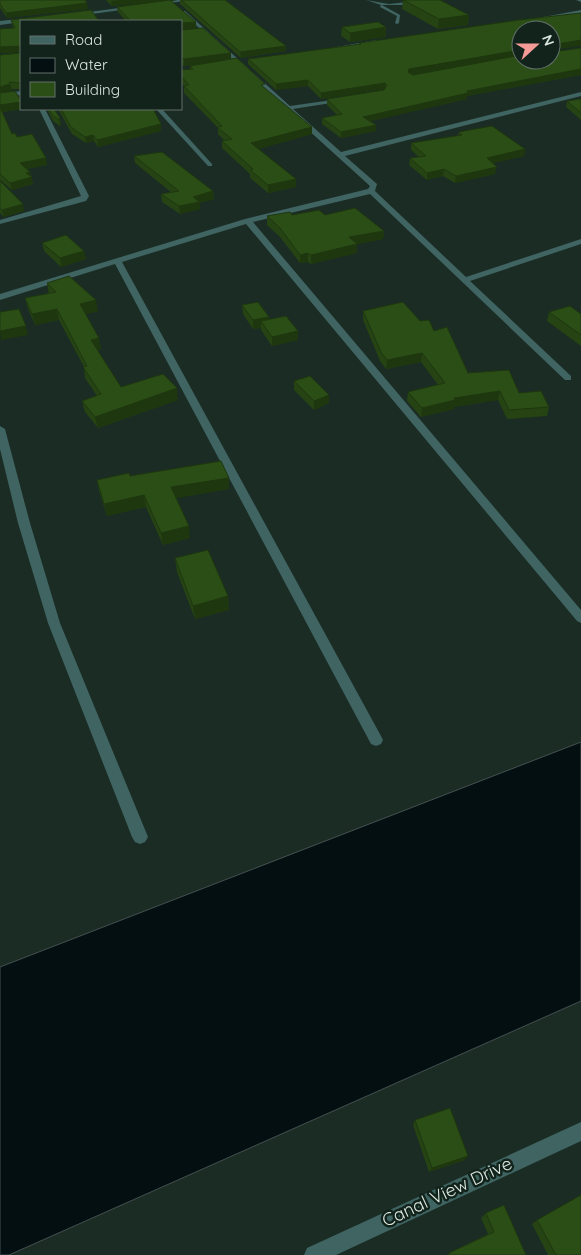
<svg xmlns="http://www.w3.org/2000/svg" width="581" height="1255" viewBox="0 0 581 1255" font-family="Quicksand,sans-serif">
<rect width="100%" height="100%" fill="#1b2c24"/>
<path fill="#040f12" stroke="#455050" d="M581,742V1001L9,1255H0V967Z"/>
<g fill="none" stroke-linecap="round" stroke-linejoin="round">
<path fill="#3f6462" fill-rule="evenodd" d="M366,0L389,4L425,0L402,5H382L400,15L399,23L397,24L395,23L397,16L380,7L381,5Z"/>
<path fill="#3f6462" fill-rule="evenodd" d="M177,0H191L156,5L154,4Z
M576,0H581V2Z
M134,6L136,8L77,16L74,14Z
M581,10V14L541,20L538,18Z
M181,11H185L290,106L346,98L344,101L293,109L341,152L581,92V96L345,156L377,184L375,191L466,277L581,239V244L470,281L571,376V380H565L370,194L253,222L581,610V623L577,621L246,224L122,262L381,736L383,740L381,744L376,746L371,744L115,264L0,300V294L245,219L368,189L370,186L285,109Z
M27,18L29,21L0,25V21Z
M376,40L378,43L334,50L331,48Z
M21,91V95L0,98V94Z
M39,109H45L89,196L86,201L0,224V220L81,196Z
M156,109H162L212,164V166H208Z
M0,426L5,429L30,523L60,623L148,837L145,842L140,844L135,842L132,837L48,623L18,523L0,449Z
M581,1122V1141L336,1255H304L307,1248Z"/>
</g>
<path fill="#254313" fill-rule="evenodd" d="M0,0L88,9L7,18L0,8Z
M106,0H177L170,1L196,22V28L181,21H126L118,12L117,7L153,2L112,6Z
M180,0H225L286,46V51L241,58L180,4Z
M403,0L469,15L468,25L438,29L402,9Z
M11,20L21,21V97L20,89H11L12,90L2,93L24,109L2,112L12,134L17,137L46,158L47,165L27,169L30,172L33,184L12,190L0,180V55L20,53V52L0,53L13,28Z
M342,27H386V37L350,42L341,36Z
M181,30L231,53V59L266,89L312,134L258,149L296,179V187L268,193L250,178V174L222,148V141L224,140L218,134V128L184,93V86L181,82V76L190,69V66L216,62L184,66L181,63Z
M521,30V60L552,52L581,48V75L467,96V99L370,121L376,125V131L341,138L322,124V118L337,115L327,105V99L384,90V89L321,99L308,86L276,90L248,64V59L359,45V43ZM521,55L413,75H412Z
M581,99V120L566,107L567,101Z
M47,109H54L60,118L61,125L60,126L53,121Z
M58,109H153L161,124V131L98,147L94,141L86,143L72,134Z
M459,132L525,149L524,156L493,163L495,174L455,183L443,176L427,180L409,165L410,158L419,157L411,150V143L458,136Z
M134,156L213,191L214,199L200,203V209L180,214L162,202L161,194L172,193L135,163Z
M0,181L24,211L4,217L0,213Z
M292,215H325L384,231L383,239L357,244V253L311,264L308,262L300,263L280,237L267,225V216Z
M42,243L84,251L86,259L61,267L44,251Z
M47,283L98,311L86,314L101,349L97,350L121,387L178,400L98,428L85,412L82,401L97,396L85,378L84,367L59,320L35,325L28,309L25,298L49,294Z
M242,305L269,319L298,340L272,346L261,330V328L253,329L243,314Z
M363,311L420,321L434,331L468,373L519,393L549,407L547,416L507,419L498,400L454,407V409L421,417L407,401L408,392L438,385L421,362L386,369L380,361L363,320Z
M549,312L581,314V346L547,321Z
M294,381L329,395V403L314,410L294,390Z
M130,476L229,489L175,498L190,538L163,545L146,507L107,516L99,491L97,480Z
M175,558L228,596L229,610L195,619L177,572Z
M415,1120L465,1160L429,1172L413,1125Z
M486,1213L526,1255H448L449,1253L488,1234L481,1218Z
M537,1220L581,1255H548L532,1224Z"/>
<path fill="#1e370f" d="M121,0H177L112,6L111,1Z
M87,3L88,9L7,18L6,13Z
M469,15L468,25L438,29L439,19Z
M196,22V28L181,30V23Z
M386,27V37L350,42V33Z
M581,40V46L551,50L552,45Z
M21,46V52L0,53V47Z
M286,46V51L241,58L240,52Z
M521,50V55L409,75L408,72L409,69Z
M231,53V60L184,66V59Z
M581,69V75L467,96V99L363,123V117L467,91Z
M308,80V86L276,90V84Z
M385,83V89L321,99V93Z
M10,84L12,90L0,94V87Z
M21,102V109H24L1,112L0,105Z
M60,118L61,125L60,126L59,120Z
M161,124V131L98,147L97,140Z
M376,125V131L341,138V132Z
M312,127V134L252,151L251,143Z
M93,135L94,141L86,143L85,137Z
M525,149L524,156L486,165L487,158Z
M46,158L47,165L21,170L20,163Z
M497,167L495,174L455,183L456,176Z
M444,169L443,176L427,180V173Z
M30,172L33,184L12,190L10,183L26,173Z
M296,179V187L268,193V185Z
M213,191L214,199L200,203V209L180,214L179,206L193,197Z
M23,204L24,211L4,217L2,210Z
M384,231L383,239L349,246V237Z
M357,244V253L311,264V255Z
M84,251L86,259L61,267L60,258Z
M308,253V262L300,263V255Z
M96,300L98,311L82,315L80,304Z
M57,309L59,320L35,325L32,314Z
M269,317V326L261,321V328L253,329V320Z
M26,326L28,335L1,340L0,331Z
M298,331V340L272,346V337Z
M99,338L101,349L93,351L91,340Z
M422,353L421,362L386,369L387,360Z
M177,388L178,400L98,428L95,417Z
M500,391L498,400L454,407V409L421,417L422,408L454,398Z
M329,395V403L314,410V401Z
M229,478V489L172,499L171,487Z
M144,495L146,507L107,516L104,504Z
M189,526L190,538L163,545L161,533Z
M228,596L229,610L195,619L193,606Z
M468,1156L465,1160L429,1172L432,1168Z"/>
<path fill="#2b4e16" stroke="#1e370f" d="M0,0H85L87,3L6,13L0,4Z
M170,0L196,22L181,23V21H131L117,7Z
M181,0H225L286,46L240,52Z
M403,0H440L469,15L439,19Z
M91,10L99,21H21V91L20,90L21,83L9,82L10,84L0,87V55L20,53L21,46L0,47V29L15,28L11,20Z
M581,13V40L552,45L551,47V30H521V50L409,69L408,72L413,75L521,55V60H551V51L552,52L581,48V69L467,91L468,93L363,117L376,125L341,132L322,118L342,114L327,99L384,90L387,85L385,83L321,93L308,80L276,84L248,59L361,44L359,43L519,20Z
M378,22L386,27L350,33L342,27Z
M203,28L231,53L184,59L181,57V30Z
M237,58L265,84L261,85L312,127L251,143L296,179L268,185L250,170L253,169L222,141L232,139L219,129L218,127L222,126L184,86L189,85L181,76V70L193,69L190,66Z
M15,91L21,101V102L0,105V93Z
M581,99V113L567,101Z
M0,107L12,134L15,133L17,137L32,134L46,158L20,163L30,172L26,173L32,177L10,183L0,174Z
M49,109H54L60,118L59,120L52,115Z
M61,109H153L161,124L97,140L93,135L85,137L71,127Z
M492,126L525,149L487,158L497,167L456,176L444,169L427,173L410,158L426,156L411,143L462,135L459,132Z
M162,152L213,191L193,197L200,202L179,206L161,194L179,191L134,156Z
M0,181L23,204L2,210L0,208Z
M355,208L384,231L349,237L357,244L311,255L308,253L300,255L280,228L267,216L290,212L292,215L319,210L325,215Z
M66,235L84,251L60,258L42,243Z
M69,276L96,300L80,304L99,338L91,340L121,387L163,374L177,388L95,417L82,401L101,394L83,367L87,366L57,309L32,314L25,298L56,292L47,283Z
M258,302L269,317L253,320L242,305Z
M403,302L420,321L429,320L434,331L447,327L468,373L509,370L519,393L541,391L549,407L509,410L500,391L454,398L455,400L422,408L408,392L445,383L422,353L387,360L381,352L363,311Z
M570,306L581,314V335L549,312Z
M19,309L26,326L0,331V312Z
M286,316L298,331L272,337L261,321Z
M310,376L329,395L314,401L294,381Z
M221,461L229,478L171,487L189,526L161,533L144,495L104,504L97,480L129,473L130,476Z
M208,550L228,596L193,606L175,558Z
M450,1108L468,1156L432,1168L415,1120Z
M581,1195V1255H556L537,1220Z
M504,1205L526,1255H450L449,1253L494,1232L486,1213Z"/>
<g text-anchor="middle" stroke-width="5" stroke-linejoin="round" paint-order="stroke">
<g font-size="18" fill="#dce7e2" stroke="#11231b">
<text transform="translate(447 1192) rotate(-25)" y="6">Canal View Drive</text>
</g>
</g>
<rect x="20" y="20" width="162" height="90" fill="#11231b" stroke="#62716b"/>
<rect x="30" y="36" width="25" height="8" fill="#3f6462" stroke="#62716b"/>
<text x="65" y="45" font-size="15" fill="#dce7e2">Road</text>
<rect x="30" y="58" width="25" height="15" fill="#040f12" stroke="#62716b"/>
<text x="65" y="70" font-size="15" fill="#dce7e2">Water</text>
<rect x="30" y="82" width="25" height="15" fill="#2b4e16" stroke="#62716b"/>
<text x="65" y="95" font-size="15" fill="#dce7e2">Building</text>
<g transform="translate(536 45) rotate(69)"><circle r="24" fill="#11231b" stroke="#62716b"/>
<path d="M0-4L9 19L0 12L-9 19Z" fill="#f59b97"/>
<text y="-8" font-size="14" font-weight="bold" text-anchor="middle" fill="#dce7e2">N</text>
</g>
</svg>
